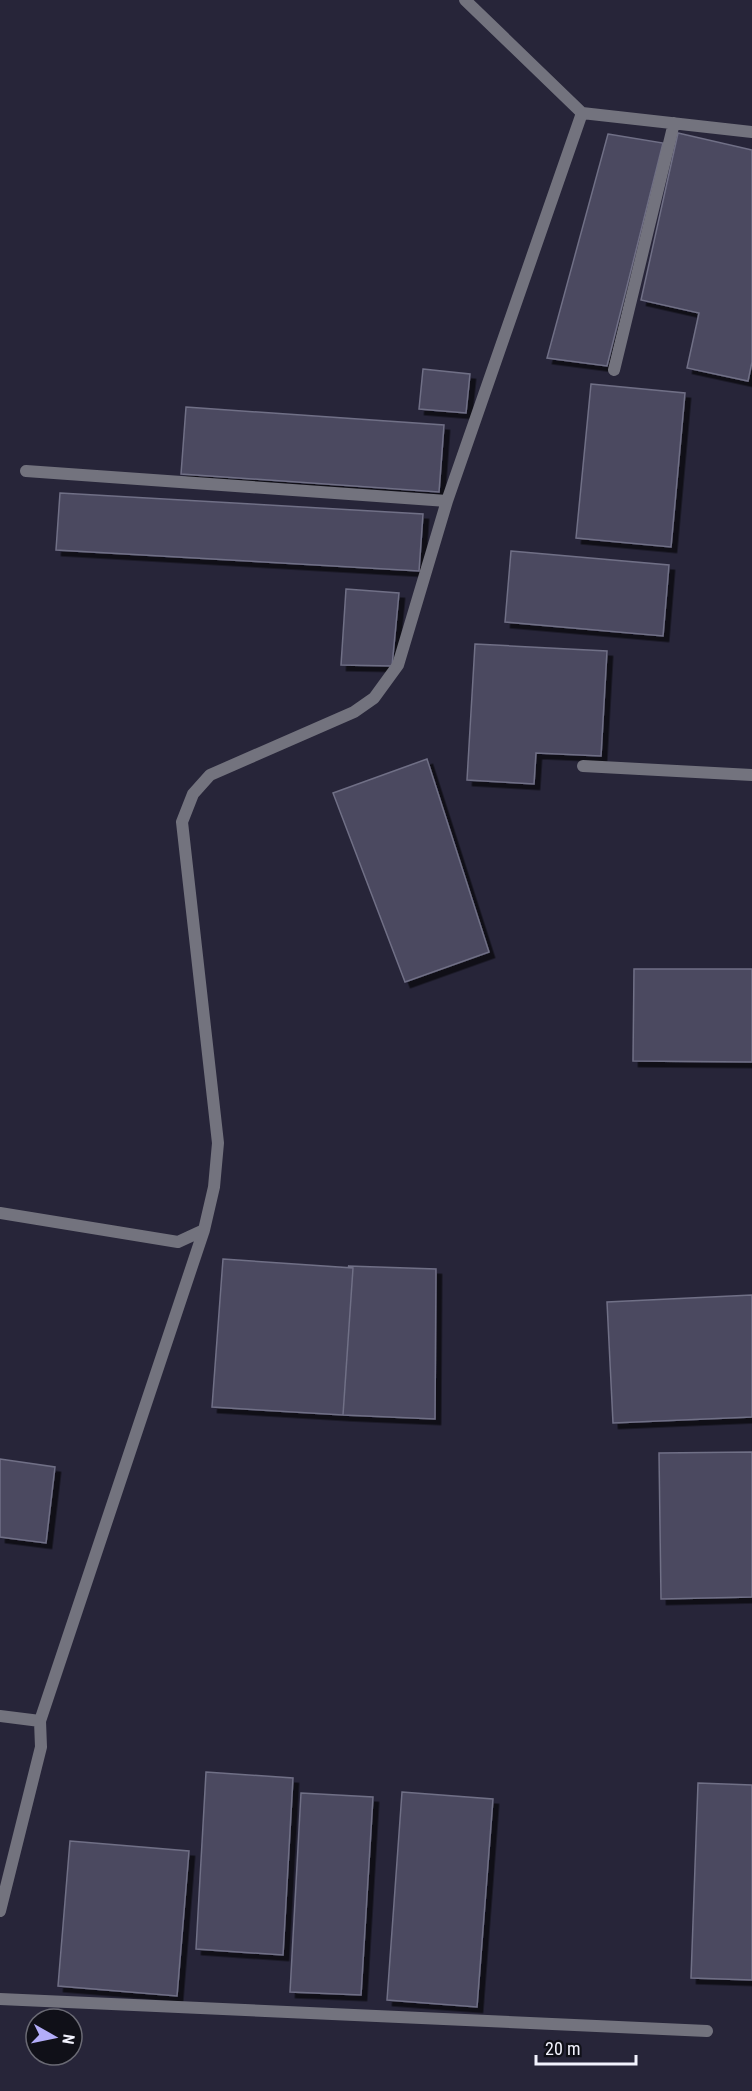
<svg xmlns="http://www.w3.org/2000/svg" width="752" height="2091" viewBox="0 0 752 2091" font-family="'Roboto Condensed',sans-serif">
<defs>
<filter id="shadow"><feDropShadow dx="5.5" dy="5.5" stdDeviation="0" flood-color="#0009"/></filter>
</defs>
<rect width="100%" height="100%" fill="#272539"/>
<path fill="#4b4a60" stroke="#706f86" stroke-width="1.5" filter="url(#shadow)" d="M678,133L752,150V362L748,381L687,368L699,313L641,300Z
M608,134L663,143L607,366L547,358Z
M423,369L470,374L466,413L419,409Z
M591,384L685,393L671,547L576,538Z
M186,407L444,425L439,492L181,474Z
M60,493L423,514L419,571L56,550Z
M511,551L669,565L663,636L505,622Z
M346,589L399,593L392,666L341,665Z
M475,644L607,651L601,756L536,753L534,784L467,780Z
M427,759L489,952L405,982L333,793Z
M634,969H752V1062L633,1061Z
M223,1259L353,1268L343,1415L212,1407Z
M348,1266L436,1269L435,1419L343,1415L353,1268Z
M752,1295V1417L613,1423L607,1302Z
M752,1452V1597L661,1599L659,1453Z
M0,1459L55,1467L46,1543L0,1537Z
M206,1772L293,1778L283,1955L196,1949Z
M698,1783L752,1785V1980L691,1978Z
M402,1792L493,1799L477,2007L387,2000Z
M301,1793L373,1797L361,1995L290,1992Z
M70,1841L189,1851L177,1996L58,1986Z"/>
<g fill="none" stroke-linecap="round" stroke-linejoin="round">
<path stroke="#73737e" stroke-width="12" d="M465,0L582,113L752,132
M614,370L674,123
M26,471L447,501
M583,766L752,775
M0,1213L178,1242L204,1230
M0,1716L40,1721
M0,1911L41,1747L40,1721L204,1230L214,1187L218,1143L182,822L193,794L210,775L354,712L374,698L398,665L447,501L582,113
M0,1999L707,2031"/>
</g>
<g transform="translate(54 2037) rotate(99)"><circle r="28" fill="#101018" stroke="#6a6a74" stroke-width="1.5"/>
<path d="M0-4.5L10 22L0 15L-10 22Z" fill="#b3adf9"/>
<text y="-9" font-size="16" font-weight="bold" text-anchor="middle" fill="#f2f2fd">N</text>
</g>
<path d="M536 2055v9h100v-9" fill="none" stroke="#f2f2fd" stroke-width="3"/>
<text x="545" y="2055" font-size="18" fill="#f2f2fd" stroke="#101018" stroke-width="4.5" paint-order="stroke">20 m</text>
</svg>
